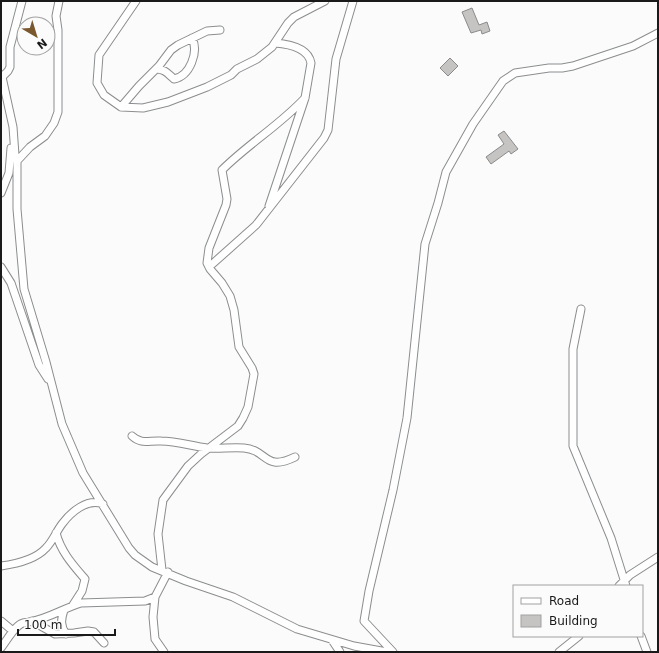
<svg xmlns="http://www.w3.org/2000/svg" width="659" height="653" viewBox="0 0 659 653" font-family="'DejaVu Sans',sans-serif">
<rect width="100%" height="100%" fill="#fbfbfc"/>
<path fill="#c5c4c3" stroke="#8c8b8b" d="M472,8L479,25L487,22L490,31L482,34L481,30L471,33L462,12Z
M450,58L458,66L448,76L440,68Z
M504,131L518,149L511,154L509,151L491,164L486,157L504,144L498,135Z"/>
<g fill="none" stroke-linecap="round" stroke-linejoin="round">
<defs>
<path id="minor" d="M136,1L99,55L97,83L104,95L121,107L143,108L168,102L207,87L231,75L237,69L257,59L272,47L288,23L294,17L325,1
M156,69C165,69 168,74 174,79C190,76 199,52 192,38
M1,75L2,77L13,127L15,155L17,161V209L24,289L46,362L62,424L83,473L129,548L135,555L152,567L186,581L233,597L297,629L354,646L387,652
M2,77L8,71L10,67V47L22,1
M121,107L139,86L159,66L171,50L178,45L207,31L220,30
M17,161L30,147L45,136L54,123L58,112V30L56,16L59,1
M1,193L9,173L11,148
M269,206L305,98L311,63C308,47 288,44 275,43
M1,267L11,283L39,365L48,379
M209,267L256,225L324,138L328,130L336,59L353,1
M581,309L573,349V446L611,538L626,586
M132,436C142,445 149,440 161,441C176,441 192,446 207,448C219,449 232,447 244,448C268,450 264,472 295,457
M56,533C61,552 73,565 85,579L82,591L73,605
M1,566C16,564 35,560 46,548C53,541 56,532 62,524C71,512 87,498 103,504
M162,570L158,534L163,500L188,466L201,454L238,426L243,418L248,407L254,374L252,368L239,347L234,310L230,296L222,283L210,269L207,263L209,248L226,205L227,199L222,170C248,144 280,125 305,98
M619,586L630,575L658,557
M64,610C61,619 60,626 66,634
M1,621L13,631
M32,621L55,634L74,633L88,631L94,632L104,643
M641,636L647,652
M332,640L340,652
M1,648C7,640 11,632 18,626C22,622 25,623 29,622C48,619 64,608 81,603L145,601L155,597
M164,652L155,639L153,617L155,597L168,572
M393,652L364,621L369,591L393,490L407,418L425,244L438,203L446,172L473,124L503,81L515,73L549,68H562L573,66L633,46L658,33
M559,652L579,636"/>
</defs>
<use href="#minor" stroke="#8c8d8e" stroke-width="9"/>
<use href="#minor" stroke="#fff" stroke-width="7"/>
</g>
<rect width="659" height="653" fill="none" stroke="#1a1a1a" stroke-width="4"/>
<rect x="513" y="585" width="130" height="52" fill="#fbfbfc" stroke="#a1a1a2"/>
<rect x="521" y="598" width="20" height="6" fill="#ffffff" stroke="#a1a1a2"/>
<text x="549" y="605" font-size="12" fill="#1a1a1a">Road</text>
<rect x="521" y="615" width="20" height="12" fill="#c5c4c3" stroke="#a1a1a2"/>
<text x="549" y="625" font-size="12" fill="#1a1a1a">Building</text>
<g transform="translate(36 36) rotate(142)"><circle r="19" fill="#fbfbfc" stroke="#a1a1a2"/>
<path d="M0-3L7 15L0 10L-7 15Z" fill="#7a582f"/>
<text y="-6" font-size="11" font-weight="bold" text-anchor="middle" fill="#1a1a1a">N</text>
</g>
<path d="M18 629v6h97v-6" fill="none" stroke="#1a1a1a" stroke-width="2"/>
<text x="24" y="629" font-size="12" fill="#1a1a1a" stroke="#fbfbfc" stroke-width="3" paint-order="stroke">100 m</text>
</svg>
